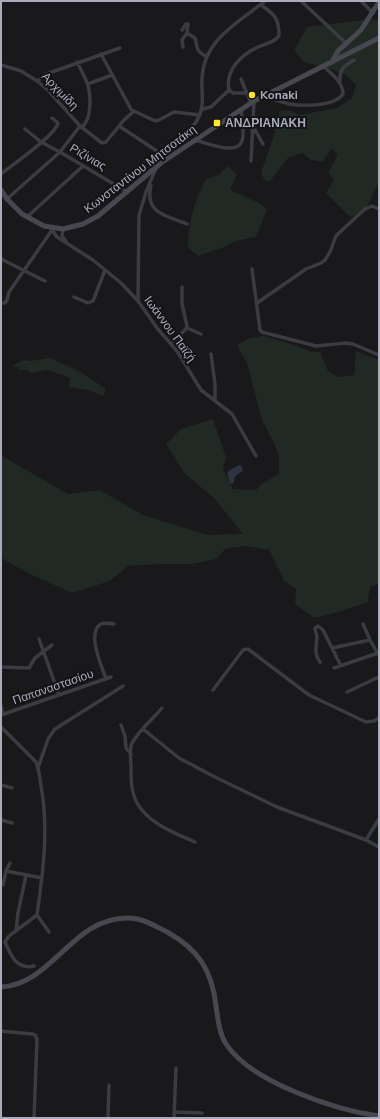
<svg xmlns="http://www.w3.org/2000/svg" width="380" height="1119" viewBox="0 0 380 1119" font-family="'Nunito Sans',sans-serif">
<rect width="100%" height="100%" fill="#19181b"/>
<path fill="#202923" d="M364,20H379V182L365,211L350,217L326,193L334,180L328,173L338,154L331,149L323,162L311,160L302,153L288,158L270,181H265L261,173L273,138L280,111L289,110L299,115L337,108L352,98L356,85L346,75L327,68L304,62L294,50L307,27Z
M227,166L237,174L230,190L261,204L267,210L256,237L235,241L224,247L198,256L188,248C188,223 194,201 206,179L219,175Z
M263,336L289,343L312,352H320L328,371L338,377L354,375L356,351L379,360V584L370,587L368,602L339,612L314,618L295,604L296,589L284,581L269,550L246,546L225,549L216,559L192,564H159L128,566L110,581L72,593L30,574L1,558V457L2,456L68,494L100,490L143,515L208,535L243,534L213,497L185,474L166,444L181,429L213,419L226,457L223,470L233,489L256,490L262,484L279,474V458L275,445L262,420L247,363L237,345L250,338Z
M50,358L79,371L106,389L104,396L88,390L69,387L70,378L48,370L31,373L27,370H19V367H14L13,365L24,360L30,361Z"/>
<path fill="#2d3340" d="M239,465L242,466L243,471C237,475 234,474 234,483L230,484L227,473L230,470Z"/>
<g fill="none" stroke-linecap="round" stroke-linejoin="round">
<path stroke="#3b3b42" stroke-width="3.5" d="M301,1L347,44
M361,1L373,13
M182,30L186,24H188L187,33L195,38C199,51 194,49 207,57
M183,47L182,40L187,33
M101,54L132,111
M77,62C86,80 90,84 90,104C89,116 89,118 82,128
M1,65L21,71L37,81L48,90L80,126L102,143L106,142L124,120L134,111L155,121L159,120L174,112L200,115
M241,79L251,103
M37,81L46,74L52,72L120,48
M340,83C339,69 343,67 354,60
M88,84L112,75
M247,93H233L229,90C225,70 241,55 258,47C265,44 276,42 279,35C279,18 274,14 261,5
M265,96C272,99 281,102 289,104C303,106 334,107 343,94C343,82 331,73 323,66
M203,109L211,107L229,90
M119,126L163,155
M254,126L255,130L263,144
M25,129L41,142L60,152L127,192
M195,140C206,143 237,156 242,141C245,132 242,119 241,109
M251,161L254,101
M161,163C162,160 162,157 163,154C169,144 188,135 196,122C206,106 201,95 202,78C204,39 238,23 265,1
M1,174C12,165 56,135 58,123L52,118
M151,186C144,213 167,216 187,224
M7,199L60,152L80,126
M27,217L83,166
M51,228L57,237L93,260L121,283L138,301L157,328L177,351L201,390L232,414L256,456
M63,229L62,236L66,241
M1,259L45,281
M252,269L260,330L262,332L316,346L346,343L353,344L379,355
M74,297L88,303L93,301L105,270
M138,301L139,215L146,192L157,166
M1,303H5L7,300L9,292L52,230
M257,303L306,269L321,263L325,260L330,252L336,236L340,232L365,209L372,206L379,209
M187,328L201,334
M171,343L186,329L187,326L182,304V287
M211,354L215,384V401
M363,624L370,640L378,654
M39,639L59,695
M332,648L370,640
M320,662C314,654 316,647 317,638C317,634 315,631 315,628L318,626L323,630L341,666
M1,667L29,668L35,658L52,645
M334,668L378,653
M106,679C102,667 86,632 101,624C105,622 110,624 114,624
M213,690L243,650L248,649L309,695L366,722L374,721L379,718
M347,692L379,677
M1,706L3,714
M162,708C153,719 139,730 132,743C129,749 131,760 131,767C131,779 131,792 137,803C149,824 175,833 195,842
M1,715L111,677
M121,725L125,736L126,748L131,754
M1,727L36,762C39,770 40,778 41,786C49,829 43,872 37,915L9,936L5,942C11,956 17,970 34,966
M143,729L179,758L215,777L277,807L366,840L379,847
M38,768L48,739L55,729L123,686
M1,785L12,788
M1,820L12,823
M366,840L379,819
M6,871L42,878
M3,885L6,871L10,863
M37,915L49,932
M16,931L18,913L26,875
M1,1031L32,1034L35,1035L37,1039L34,1118
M174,1112L202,1113
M108,1118L109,1085
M174,1118L176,1068"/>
<path stroke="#474750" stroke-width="5" d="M332,62L338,51L361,30L379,2
M1,190L7,199L22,214L44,226L63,229L83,224L98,216L161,163L254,101L379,38
M1,987C53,984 72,918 127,918C141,917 155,926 167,932C198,949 212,970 216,1006C218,1019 219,1033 226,1044C251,1082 335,1110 379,1116"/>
</g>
<g fill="#ffe62c" stroke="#141316" stroke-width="1.5">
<circle cx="252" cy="95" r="4"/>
<rect x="213" y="119" width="8" height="8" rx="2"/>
</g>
<g text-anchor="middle" stroke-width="4" stroke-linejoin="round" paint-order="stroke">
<g font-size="12" fill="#aaabbb" stroke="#141316">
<text transform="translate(60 91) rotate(46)" y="4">Αρχιμίδη</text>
<text transform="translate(88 157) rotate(31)" y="4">Ριζίνιας</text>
<text transform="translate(140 169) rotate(-37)" y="4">Κωνσταντίνου Μητσοτάκη</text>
<text transform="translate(170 329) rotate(54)" y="4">Ιωάννου Παϊζή</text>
<text transform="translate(53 687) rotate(-19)" y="4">Παπαναστασίου</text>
</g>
<g font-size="12" font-weight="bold" fill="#aaabbb" stroke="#141316" text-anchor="start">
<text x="260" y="99">Konaki</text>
<text x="225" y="127">ΑΝΔΡΙΑΝΑΚΗ</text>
</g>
</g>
<rect width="380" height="1119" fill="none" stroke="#aaabbb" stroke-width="4"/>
</svg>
